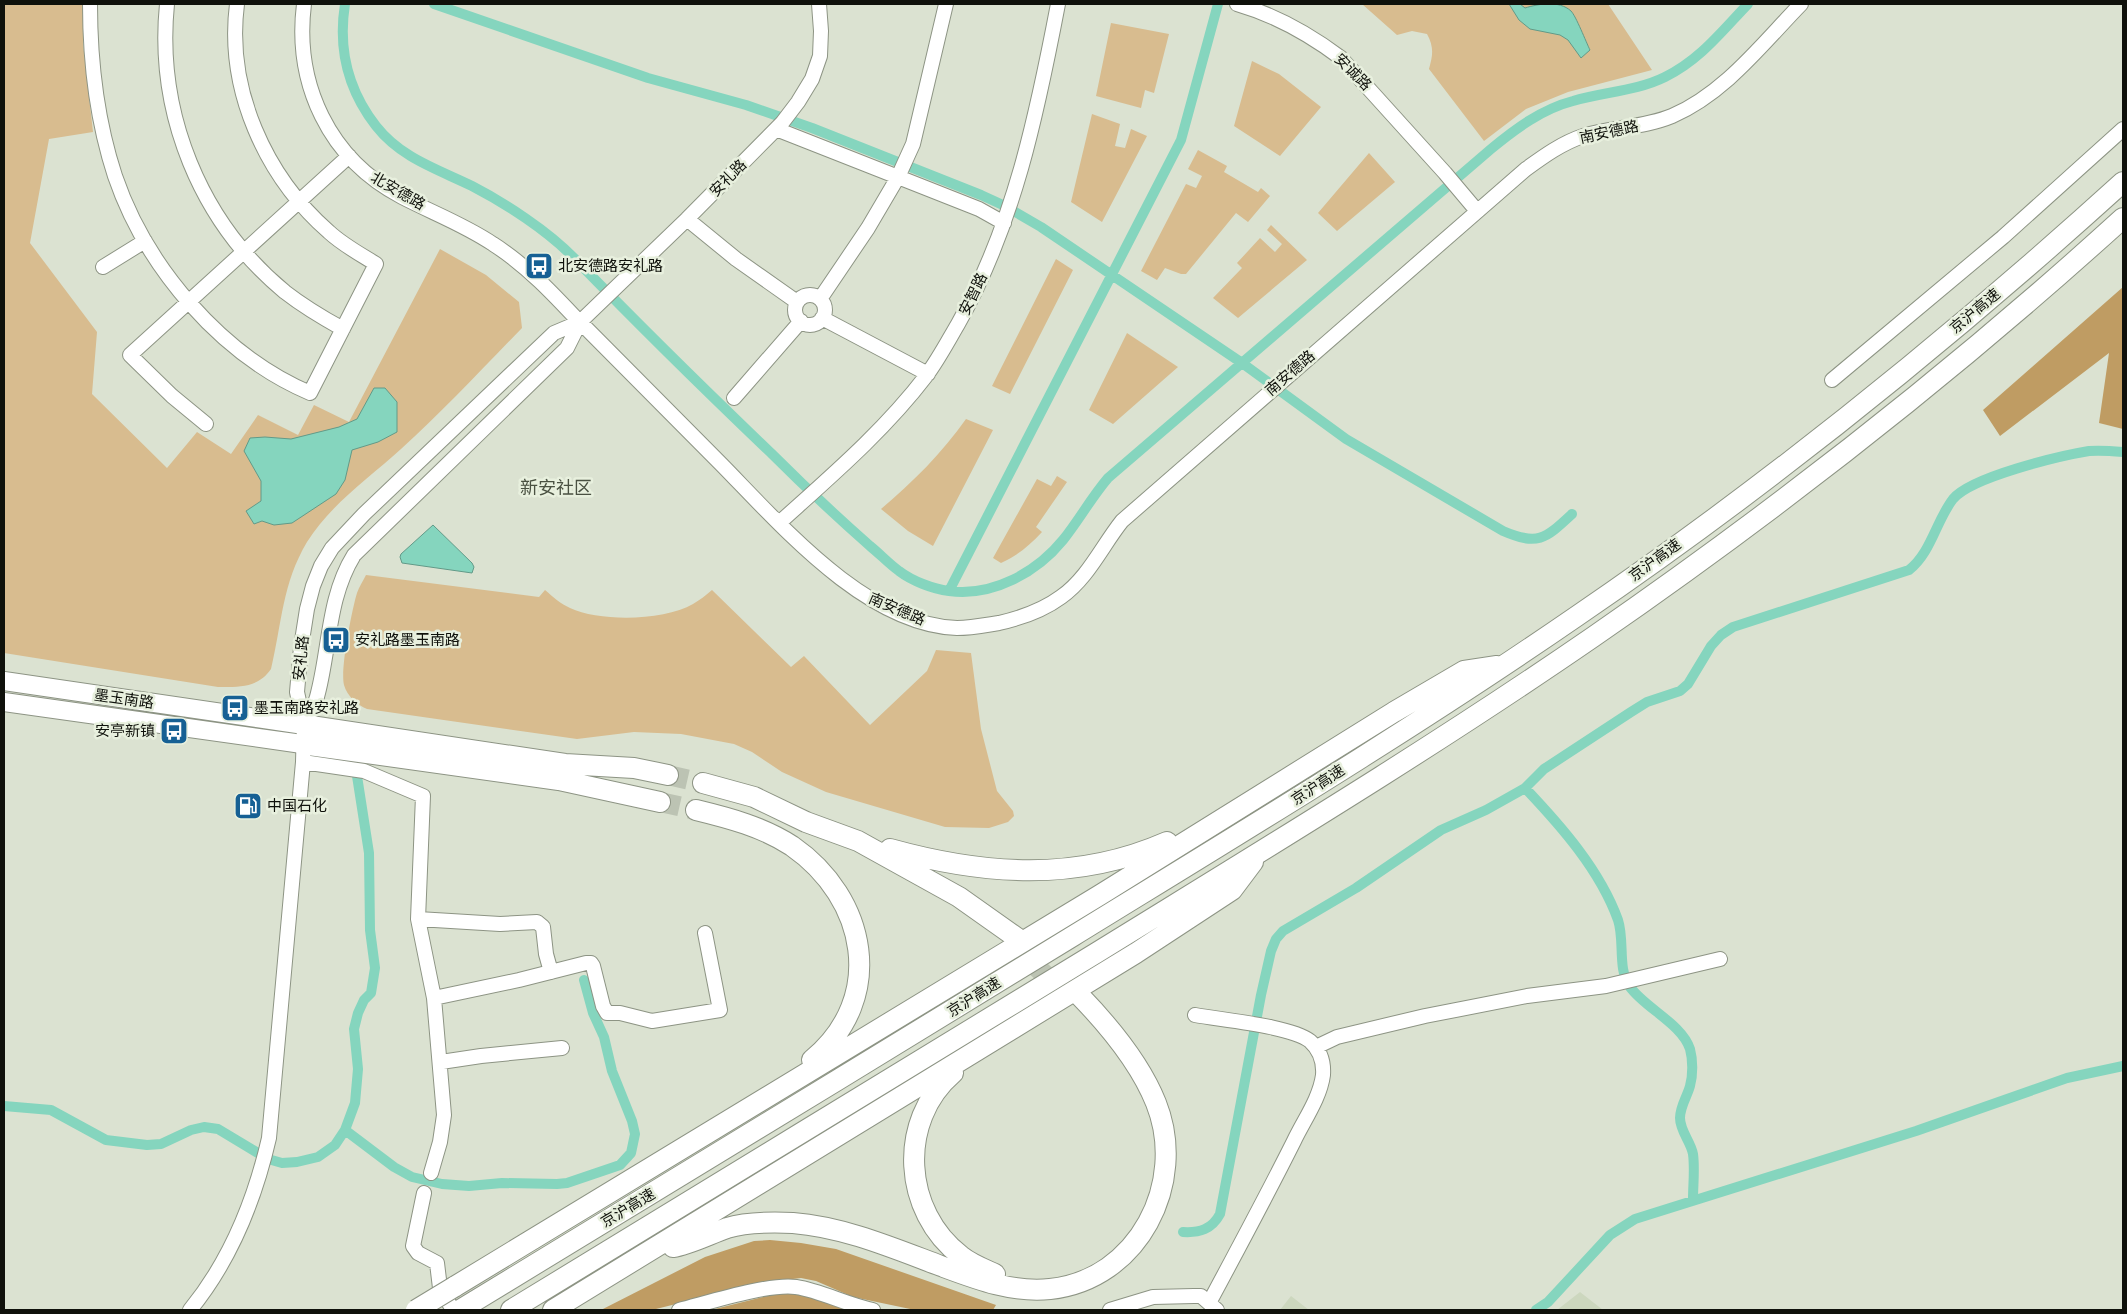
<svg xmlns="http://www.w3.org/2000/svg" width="2127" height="1314" viewBox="0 0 2127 1314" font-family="Overpass,'Noto Sans SC',sans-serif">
<rect width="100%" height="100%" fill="#dbe2d1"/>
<path fill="#ccd7be" d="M1580,1292L1603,1310H1557Z
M1291,1296L1309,1310H1280Z"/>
<path fill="#d8bc8f" d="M5,4H87L83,43L93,132L49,139L30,243L97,332L92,394L167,468L197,432L231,454L258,415L298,435L314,405L349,422L440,249L486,275L519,302L522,328C482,369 443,411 401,449C369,478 331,504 307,542C282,584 282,623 271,669C258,688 239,687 218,687L4,653Z
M1362,4H1608L1652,70L1568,92L1526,109L1484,141L1429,69C1433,55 1434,47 1427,34L1412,31L1397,35Z
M1111,23L1169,34L1154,93L1145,90L1141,108L1096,96Z
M1252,61L1279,74L1321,107L1280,156L1234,126Z
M1092,114L1120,124L1115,146L1125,148L1131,129L1147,136L1102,222L1071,202Z
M1198,150L1227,166L1224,172L1258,192L1261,188L1270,196L1248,222L1236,213L1186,274H1181L1165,268L1157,280L1141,271L1186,184L1196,188L1202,176L1188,169Z
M1369,153L1395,182L1337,231L1318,213Z
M1271,225L1307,260L1238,318L1213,298L1242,268L1237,263L1260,238L1275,252L1282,244L1267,230Z
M1056,259L1073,270L1010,394L992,386Z
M1127,333L1178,367L1113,424L1089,410Z
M966,419L993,430L933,546L908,531L881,509C913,482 942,453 966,419Z
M1057,476L1067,482L1036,527L1042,532C1029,546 1018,555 1001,563L993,558L1037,479L1051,486Z
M366,575L539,597L545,590C553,597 561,604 570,608C600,622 664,621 693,604C700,600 706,595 712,590L791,667L804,656L870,725L927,671L936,650L971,653L981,729L997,791L1013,811L1014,816L1008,822L989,828L945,827L826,792L782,772L752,752L734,744L681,734L634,732L577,739L367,709C357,705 347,696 344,685C340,670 352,609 357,593C359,587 363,581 366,575Z"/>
<path fill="#bf9c63" d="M2123,287V429L2099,423L2109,353L2000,436L1983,410Z
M770,1240L801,1243L836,1249L996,1305L993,1310H915L853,1297L816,1281L801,1278L760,1283L652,1310H601L705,1257L754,1241Z
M787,1292C805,1295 829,1298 843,1310H711L775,1294Z"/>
<path fill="#85d5be" stroke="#629a88" d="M1509,4H1520L1525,8C1538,4 1559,0 1571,11C1576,16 1586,42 1590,50L1581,58L1568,40L1560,35L1530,29L1519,20Z
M374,388H385L397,402V432L378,442L352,450L345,480L336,494L292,523L274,525L262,521L254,524L246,511L261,501V481L244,451L250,438L265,437L291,439L339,427L357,419Z
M433,525L472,563L474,567L472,573L402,563L400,557L401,554Z"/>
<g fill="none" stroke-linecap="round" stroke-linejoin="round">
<path stroke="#85d5be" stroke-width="10" d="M345,4C338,48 348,90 376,126C401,158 437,169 472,186C505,203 548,231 574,258C638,324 704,389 771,453C803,485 836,516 870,546C880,554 889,564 899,571C912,581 933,589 949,591C993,597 1037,572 1063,540C1079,520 1091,498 1108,478L1491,149C1515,129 1542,109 1573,101C1603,92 1637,91 1665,77C1700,60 1722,31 1748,4
M434,4L648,78L746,105L812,128L981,195L1005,206L1041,227L1242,363L1346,439L1503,531C1538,546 1545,539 1572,514
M949,591L1181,140L1218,4
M1525,788C1561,826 1600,870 1618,920C1625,941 1617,969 1630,987C1645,1008 1682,1024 1690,1049C1693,1060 1693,1075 1690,1086C1687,1097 1680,1106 1680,1118C1680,1131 1691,1142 1693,1154C1695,1169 1693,1185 1693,1199
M4,1106L51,1110L106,1140L147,1145L161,1144L191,1130L204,1127L218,1129L268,1159L282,1163L297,1162L318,1157L335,1145L345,1130L355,1103L358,1069L354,1029L358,1013L364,1000L371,993L375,968L370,930L369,853L357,776
M345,1130L394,1167L412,1177L442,1184L469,1186L502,1183L557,1184L567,1183L620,1165L631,1153L635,1134L632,1121L612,1071L604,1037L593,1013L584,980
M1183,1232C1200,1233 1212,1229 1220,1214L1261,995L1271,951L1276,939L1283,931L1356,888L1441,830L1486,810L1525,788L1544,769L1631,712L1647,702L1680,691L1688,684L1711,646L1721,635L1733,627L1909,570C1931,553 1936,521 1953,499C1971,477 2059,456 2089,451C2100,450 2112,451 2123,452
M1536,1310L1548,1302L1610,1235L1635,1219L1916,1131L2067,1078L2123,1066"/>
<path stroke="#bcc3b3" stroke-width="20" stroke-dasharray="20 10" stroke-linecap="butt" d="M668,775L703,783
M660,802L696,810
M1010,943L1064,992"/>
<defs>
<path id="minor" d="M90,4C90,61 97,121 115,176C146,267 221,355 310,393L376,264C360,254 343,245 329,232C265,176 226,89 237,4
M167,4C156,113 200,222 285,292C303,306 323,318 343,329
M304,4C294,84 329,159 402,197C433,213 465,225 493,244C529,267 557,298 586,329
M946,4L913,144L898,177L979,209L1004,223
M1237,4C1275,15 1309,34 1341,58L1445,173L1477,211
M776,129L898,177L868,228L820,299
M687,219L736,259L797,302
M103,267L145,241
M795 310a15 15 0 1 1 30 0a15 15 0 1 1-30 0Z
M822,318L928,374
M580,322C627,369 674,417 721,464C781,525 866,625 957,628C971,628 986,625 999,623C1021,618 1042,611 1061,597C1088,578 1102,546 1122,521L1526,169C1544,156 1562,143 1583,136C1612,127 1643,128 1672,116C1725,93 1762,44 1801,4
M1832,380L2003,237L2123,129
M734,398L801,321
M206,424L172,396L130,355L349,156
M774,518L779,523C830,477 884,431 926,376C938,360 948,341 958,324C1014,225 1037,114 1058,4
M304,725C309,715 316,704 318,693C330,646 328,597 354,555L567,348L580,322L687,219L782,123L798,102L812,79L820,56L821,31L819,4
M303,762L364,771L423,796L418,919L434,998L444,1115L440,1142L431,1173
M418,919L500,924L537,922L543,927L546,954L551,972
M434,998L519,980L586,963H591L593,966L603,1006L607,1013H620L652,1021L720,1010L705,933
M1195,1015C1222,1020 1291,1026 1310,1041C1320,1050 1324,1061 1323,1075C1320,1098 1304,1120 1294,1141C1267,1195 1238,1249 1209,1303
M1316,1047L1337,1037L1425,1016L1527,996L1606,986L1720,959
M441,1062L481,1056L562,1048
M424,1193L413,1246L418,1253L437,1263L440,1288L453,1310
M190,1310C230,1261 255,1199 269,1138L303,762L304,725L297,692L301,647L307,609L313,586L321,566L332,548L364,514L554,333L580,322
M679,1310C707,1303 769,1283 796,1287C822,1291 847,1305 873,1310
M1110,1310L1153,1297L1194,1296H1201L1217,1310"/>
<path id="major" d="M4,681L304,725
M4,702L302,744"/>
<path id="highway" d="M304,725L565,764L634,768L668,775
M302,744L559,780L660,802
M703,783L754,797L806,822L858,841L959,897L1017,938
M696,810C729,818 763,827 792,846C867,898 887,998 812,1060
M890,849C984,875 1076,882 1167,842
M953,1073C897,1121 903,1212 961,1256C971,1264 984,1269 995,1274
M673,1247C688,1245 712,1233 727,1228C747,1222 772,1222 793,1223C844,1227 893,1248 941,1266C976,1279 1012,1293 1050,1289C1138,1280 1188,1183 1156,1103C1140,1063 1110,1027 1080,996
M454,1287L1100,895L1394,712L1464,671L1497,666
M460,1310C664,1186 869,1061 1073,936C1242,832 1413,729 1577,616C1769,485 1951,338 2123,182
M511,1310C703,1193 896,1075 1088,958C1258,853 1429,750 1593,637C1778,509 1957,369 2123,218
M553,1310L1136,953L1232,890L1253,862"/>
</defs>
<use href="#minor" stroke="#8d9484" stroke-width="16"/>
<use href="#major" stroke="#8d9484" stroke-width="20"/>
<use href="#highway" stroke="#8d9484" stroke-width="22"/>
<use href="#minor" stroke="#fff" stroke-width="14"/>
<use href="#major" stroke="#fff" stroke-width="18"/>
<use href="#highway" stroke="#fff" stroke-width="20"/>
<defs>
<path id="highway-bridge" d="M416,1310L454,1287"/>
</defs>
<use href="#highway-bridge" stroke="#8d9484" stroke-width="22" stroke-linecap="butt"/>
<use href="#highway-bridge" stroke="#fff" stroke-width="20"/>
</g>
<defs>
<symbol id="bus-square" viewBox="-11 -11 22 22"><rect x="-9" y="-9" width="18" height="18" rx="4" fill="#166094" stroke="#e8f0de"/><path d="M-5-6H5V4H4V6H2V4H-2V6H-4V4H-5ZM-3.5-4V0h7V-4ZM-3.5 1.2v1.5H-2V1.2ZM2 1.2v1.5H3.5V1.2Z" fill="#fff"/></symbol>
<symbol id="fuel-square" viewBox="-11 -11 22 22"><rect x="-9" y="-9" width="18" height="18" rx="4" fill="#166094" stroke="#e8f0de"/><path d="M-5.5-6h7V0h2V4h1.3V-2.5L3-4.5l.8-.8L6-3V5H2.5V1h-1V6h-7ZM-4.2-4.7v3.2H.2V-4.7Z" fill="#fff"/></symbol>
</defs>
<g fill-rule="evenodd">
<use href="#bus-square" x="523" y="250" width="32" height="32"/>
<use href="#bus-square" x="320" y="624" width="32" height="32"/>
<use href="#bus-square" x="219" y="692" width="32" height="32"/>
<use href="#bus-square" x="158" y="715" width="32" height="32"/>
<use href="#fuel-square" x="232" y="790" width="32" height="32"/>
</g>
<g text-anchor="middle" stroke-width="5" stroke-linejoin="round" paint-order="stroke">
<g font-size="15" fill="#0f110b" stroke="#e8f0de">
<text transform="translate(1353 72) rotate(45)" y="5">安诚路</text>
<text transform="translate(1609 132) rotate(-12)" y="5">南安德路</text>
<text transform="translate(728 178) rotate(-45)" y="5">安礼路</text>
<text transform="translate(398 191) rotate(30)" y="5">北安德路</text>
<text transform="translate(973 294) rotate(-64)" y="5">安智路</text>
<text transform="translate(1975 311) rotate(-40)" y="5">京沪高速</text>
<text transform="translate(1290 373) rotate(-41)" y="5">南安德路</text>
<text transform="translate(1655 560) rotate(-36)" y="5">京沪高速</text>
<text transform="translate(897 609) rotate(23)" y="5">南安德路</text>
<text transform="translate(301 658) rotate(-84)" y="5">安礼路</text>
<text transform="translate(124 699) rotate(8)" y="5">墨玉南路</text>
<text transform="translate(1318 785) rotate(-33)" y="5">京沪高速</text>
<text transform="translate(974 997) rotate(-32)" y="5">京沪高速</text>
<text transform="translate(628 1208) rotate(-31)" y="5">京沪高速</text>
</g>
<g font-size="15" fill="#0f110b" stroke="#e8f0de" text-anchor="start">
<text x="558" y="271">北安德路安礼路</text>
<text x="355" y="645">安礼路墨玉南路</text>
<text x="254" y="713">墨玉南路安礼路</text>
<text x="155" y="736" text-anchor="end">安亭新镇</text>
<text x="267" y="811">中国石化</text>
</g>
<g font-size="18" fill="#4a5142" stroke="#e8f0de">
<text x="556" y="494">新安社区</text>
</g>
</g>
<rect width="2127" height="1314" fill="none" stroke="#0f110b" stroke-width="10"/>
</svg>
